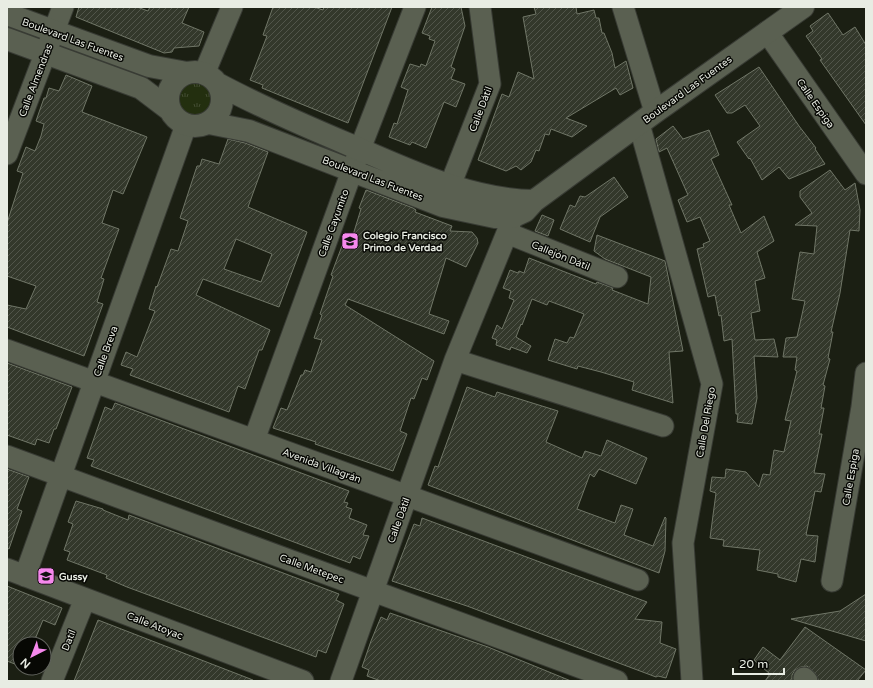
<svg xmlns="http://www.w3.org/2000/svg" width="873" height="688" viewBox="0 0 873 688" font-family="'Varela Round',sans-serif">
<defs>
<pattern id="grass-tufts" width="24" height="20" patternUnits="userSpaceOnUse"><rect width="24" height="20" fill="#232f0f"/><path d="M3 7l-1-3M5 7V3M7 7l1-3M15 17l-1-3M17 17v-4M19 17l1-3" fill="none" stroke="#434d32"/></pattern>
<pattern id="building-hatch" width="6" height="6" patternUnits="userSpaceOnUse"><rect width="6" height="6" fill="#33382b"/><path d="M-1 1l2-2M0 6l6-6M5 7l2-2" fill="none" stroke="#51554a"/></pattern>
</defs>
<rect width="100%" height="100%" fill="#1b1f13"/>
<path fill="url(#grass-tufts)" d="M174 100a21 21 0 1 1 42 0a21 21 0 1 1-42 0Z"/>
<path fill="url(#building-hatch)" stroke="#707667" fill-rule="evenodd" d="M79,7H137L148,11L150,7H189L182,23L204,32L199,46L174,48L172,52L164,53L76,17Z
M273,7H314L323,10L324,7H392L348,123L262,88L263,85L250,80L267,36L263,35Z
M432,7H461L465,26L451,67L455,69L451,79L465,84L456,107L444,102L426,148L412,142L410,145L389,137L394,123L397,124L408,90L401,87L410,64L420,67L421,64L426,66L435,41L429,39L430,36L422,33Z
M534,7H576L577,14L594,10L596,18H599L602,33H604L612,53L615,68L626,61L633,88L620,95L616,88L566,118L587,126L572,137L551,129L549,135L545,134L539,151L536,150L531,162L521,170L516,166L506,171L478,160L502,94L509,97L518,72L534,79L523,17L536,14Z
M828,13L843,35L855,27L866,45V125L820,60L822,59L806,36L813,31L810,26Z
M759,67L799,126L816,148L815,149L825,164L789,179L779,167L762,180L750,158L749,159L737,142L760,126L745,105L732,113H727L715,95Z
M66,75L92,86L82,112L147,137L123,194L113,190L102,223L119,229L101,278L104,279L97,302L103,304L84,356L7,327V305L26,309L36,286L7,276V223L23,173L17,171L26,147L35,151L41,136L44,124L36,121L44,98H46L49,88L59,91Z
M673,126L683,139L709,130L719,155L711,159L732,205H729L741,233L764,216L774,241L757,252L765,278L755,281L760,311L751,313L755,340L774,339L778,357L754,356L757,398L752,424L737,422L738,414H736L732,339L724,341L721,315L719,316L715,295L708,297L697,249L704,247L703,244L710,241L700,217L687,222L678,200L688,195L667,148L659,152L656,139Z
M228,139L245,143L268,152L248,207L307,232L279,307L203,279L196,295L270,330L262,350H259L245,389L238,386L229,412L130,375L133,369L121,365L126,352L137,357L155,311L149,309L156,286L157,287L171,249L178,251L188,221L180,218L197,166H200L202,159L219,164ZM236,239L272,254L261,282L224,269Z
M830,170L845,190L855,183L860,210L859,231L850,230L840,293L831,332H833L828,358L830,359L823,385L825,386L821,408H824L819,434H822L814,473L825,474L821,492L815,491L806,535L818,536L815,562L801,559L796,582L778,577V574L757,570L760,550L723,546L724,540L710,538L716,493L710,491L712,477L725,478L726,469L746,472L759,487L763,474L770,475L774,450L784,452L791,421L785,420L797,371L795,370L797,357H783L786,338L797,337L805,301L792,299L800,252L814,254L817,226L795,225L812,213L800,197V191Z
M614,177L628,197L600,217L590,242L560,229L570,205L575,207L580,196L585,197Z
M366,190L413,208L416,210L415,212L452,226L450,231L472,232L477,238L478,243L466,267L446,258L429,314L449,321L444,334L348,299L345,305L434,361L427,380L422,378L414,399L411,398L400,431L407,434L393,471L315,444L316,442L273,428L281,408L287,410L301,375H303L305,370L311,372L322,340L314,338L322,315L320,314L333,276L331,275L342,246L349,248L361,209L359,208Z
M542,215L554,220L548,236L535,231Z
M597,235L665,261L683,351L669,352L673,403L632,390L634,382L601,372L578,366L577,369L548,360L555,339L567,343L570,337L574,338L584,314L549,301L547,305L532,299L522,325L521,324L516,337L531,346L527,353L511,347L510,350L496,345L497,340L492,338L497,325L502,329L514,300L509,298L511,291L503,288L510,270L518,273L519,271L524,273L529,258L596,284L597,282L613,288L612,290L648,304L651,277L605,259L594,251Z
M7,363L72,387L56,429H54L49,443L37,439L35,445L7,435Z
M467,387L495,397L497,392L558,411L546,442L582,458L585,451L601,456L607,440L647,458L636,484L599,469L594,477L590,474L577,509L615,523L621,505L633,509L624,535L653,546L665,517L666,518L665,551L659,573L428,485L435,466L438,467Z
M115,403L349,491L344,502L348,503L346,507L352,509L349,518L367,525L363,535L369,536L360,559L353,556L350,563L91,466L94,460L87,458L105,407L112,410Z
M7,469L29,477L17,509L22,511L9,549L7,548Z
M76,501L103,509V510L128,520L129,515L339,594L336,600L344,604L326,653L318,650L316,657L127,587L106,578L107,575L67,560L70,552L64,550L73,524L68,522Z
M422,518L647,602L635,619L662,622L660,643L676,649L666,678L658,676L656,677L467,606L392,581L414,524L420,526Z
M7,586L62,608L55,625L43,620L33,644H20V666L7,661Z
M866,594V641L791,619L840,611Z
M390,613L488,647L571,681H381L367,676L369,670L362,667L371,641L381,617L387,620Z
M98,620L253,680V681H74Z
M805,627L866,670L857,681H819L815,673L807,666L801,667L795,670L792,675V681H765L770,674L754,660L763,647L780,660Z"/>
<g fill="none" stroke-linecap="round" stroke-linejoin="round">
<defs>
<path id="minor" d="M623,7L655,112
M767,32L866,174
M204,74L232,7
M639,124L712,384L683,543L692,681
M7,154L63,7
M444,201L490,84L480,7
M507,233L617,277
M7,350L638,580
M455,360L663,426
M254,440L360,149L415,7
M7,456L617,681
M7,569L303,681
M25,576L186,125
M832,581L862,407L866,373
M804,678L807,681
M52,681L85,599
M341,681L455,360L507,233L517,201"/>
<path id="tertiary" d="M7,14L149,66L187,73
M7,39L141,88L170,110
M168 99a27 27 0 1 1 54 0a27 27 0 1 1-54 0Z
M218,84C261,107 305,126 350,145C409,170 469,200 534,201
M209,123L249,131L443,206L495,217H512L525,211L534,201L655,112L803,7"/>
</defs>
<use href="#minor" stroke="#383b34" stroke-width="23"/>
<use href="#tertiary" stroke="#383b34" stroke-width="24"/>
<use href="#minor" stroke="#5a6051" stroke-width="21"/>
<use href="#tertiary" stroke="#5a6051" stroke-width="22"/>
</g>
<defs>
<symbol id="school-square" viewBox="-11 -11 22 22"><rect x="-9" y="-9" width="18" height="18" rx="4" fill="#f688ed" stroke="#070804"/><path d="M0-5L7-2L0 1L-7-2ZM-4 1L0 2.5L4 1V4Q0 6-4 4Z" fill="#111"/></symbol>
</defs>
<g fill-rule="evenodd">
<use href="#school-square" x="340" y="231" width="20" height="20"/>
<use href="#school-square" x="36" y="566" width="20" height="20"/>
</g>
<g text-anchor="middle" stroke-width="3" stroke-linejoin="round" paint-order="stroke">
<g font-size="10" fill="#e8ece3" stroke="#070804">
<text transform="translate(73 39) rotate(20)" y="4">Boulevard Las Fuentes</text>
<text transform="translate(35 80) rotate(-69)" y="4">Calle Almendras</text>
<text transform="translate(687 89) rotate(-36)" y="4">Boulevard Las Fuentes</text>
<text transform="translate(816 103) rotate(55)" y="4">Calle Espiga</text>
<text transform="translate(480 109) rotate(-69)" y="4">Calle Dátil</text>
<text transform="translate(373 178) rotate(21)" y="4">Boulevard Las Fuentes</text>
<text transform="translate(333 223) rotate(-70)" y="4">Calle Cayumito</text>
<text transform="translate(561 255) rotate(22)" y="4">Callejón Dátil</text>
<text transform="translate(105 351) rotate(-70)" y="4">Calle Breva</text>
<text transform="translate(705 422) rotate(-80)" y="4">Calle Del Riego</text>
<text transform="translate(322 465) rotate(20)" y="4">Avenida Villagrán</text>
<text transform="translate(850 477) rotate(-80)" y="4">Calle Espiga</text>
<text transform="translate(398 520) rotate(-70)" y="4">Calle Dátil</text>
<text transform="translate(312 568) rotate(20)" y="4">Calle Metepec</text>
<text transform="translate(155 625) rotate(21)" y="4">Calle Atoyac</text>
<text transform="translate(68 640) rotate(-68)" y="4">Datíl</text>
</g>
<g font-size="10" font-weight="bold" fill="#e8ece3" stroke="#070804" text-anchor="start">
<text x="363" y="239">Colegio Francisco<tspan x="363" dy="12">Primo de Verdad</tspan></text>
<text x="59" y="580">Gussy</text>
</g>
</g>
<rect width="873" height="688" fill="none" stroke="#e8ece3" stroke-width="16"/>
<g transform="translate(32 656) rotate(222)"><circle r="19" fill="#070804" stroke="#61635d"/>
<path d="M0-3L7 15L0 10L-7 15Z" fill="#f688ed"/>
<text y="-6" font-size="11" font-weight="bold" text-anchor="middle" fill="#e8ece3">N</text>
</g>
<path d="M733 668v6h51v-6" fill="none" stroke="#e8ece3" stroke-width="2"/>
<text x="739" y="668" font-size="12" fill="#e8ece3" stroke="#070804" stroke-width="3" paint-order="stroke">20 m</text>
</svg>
